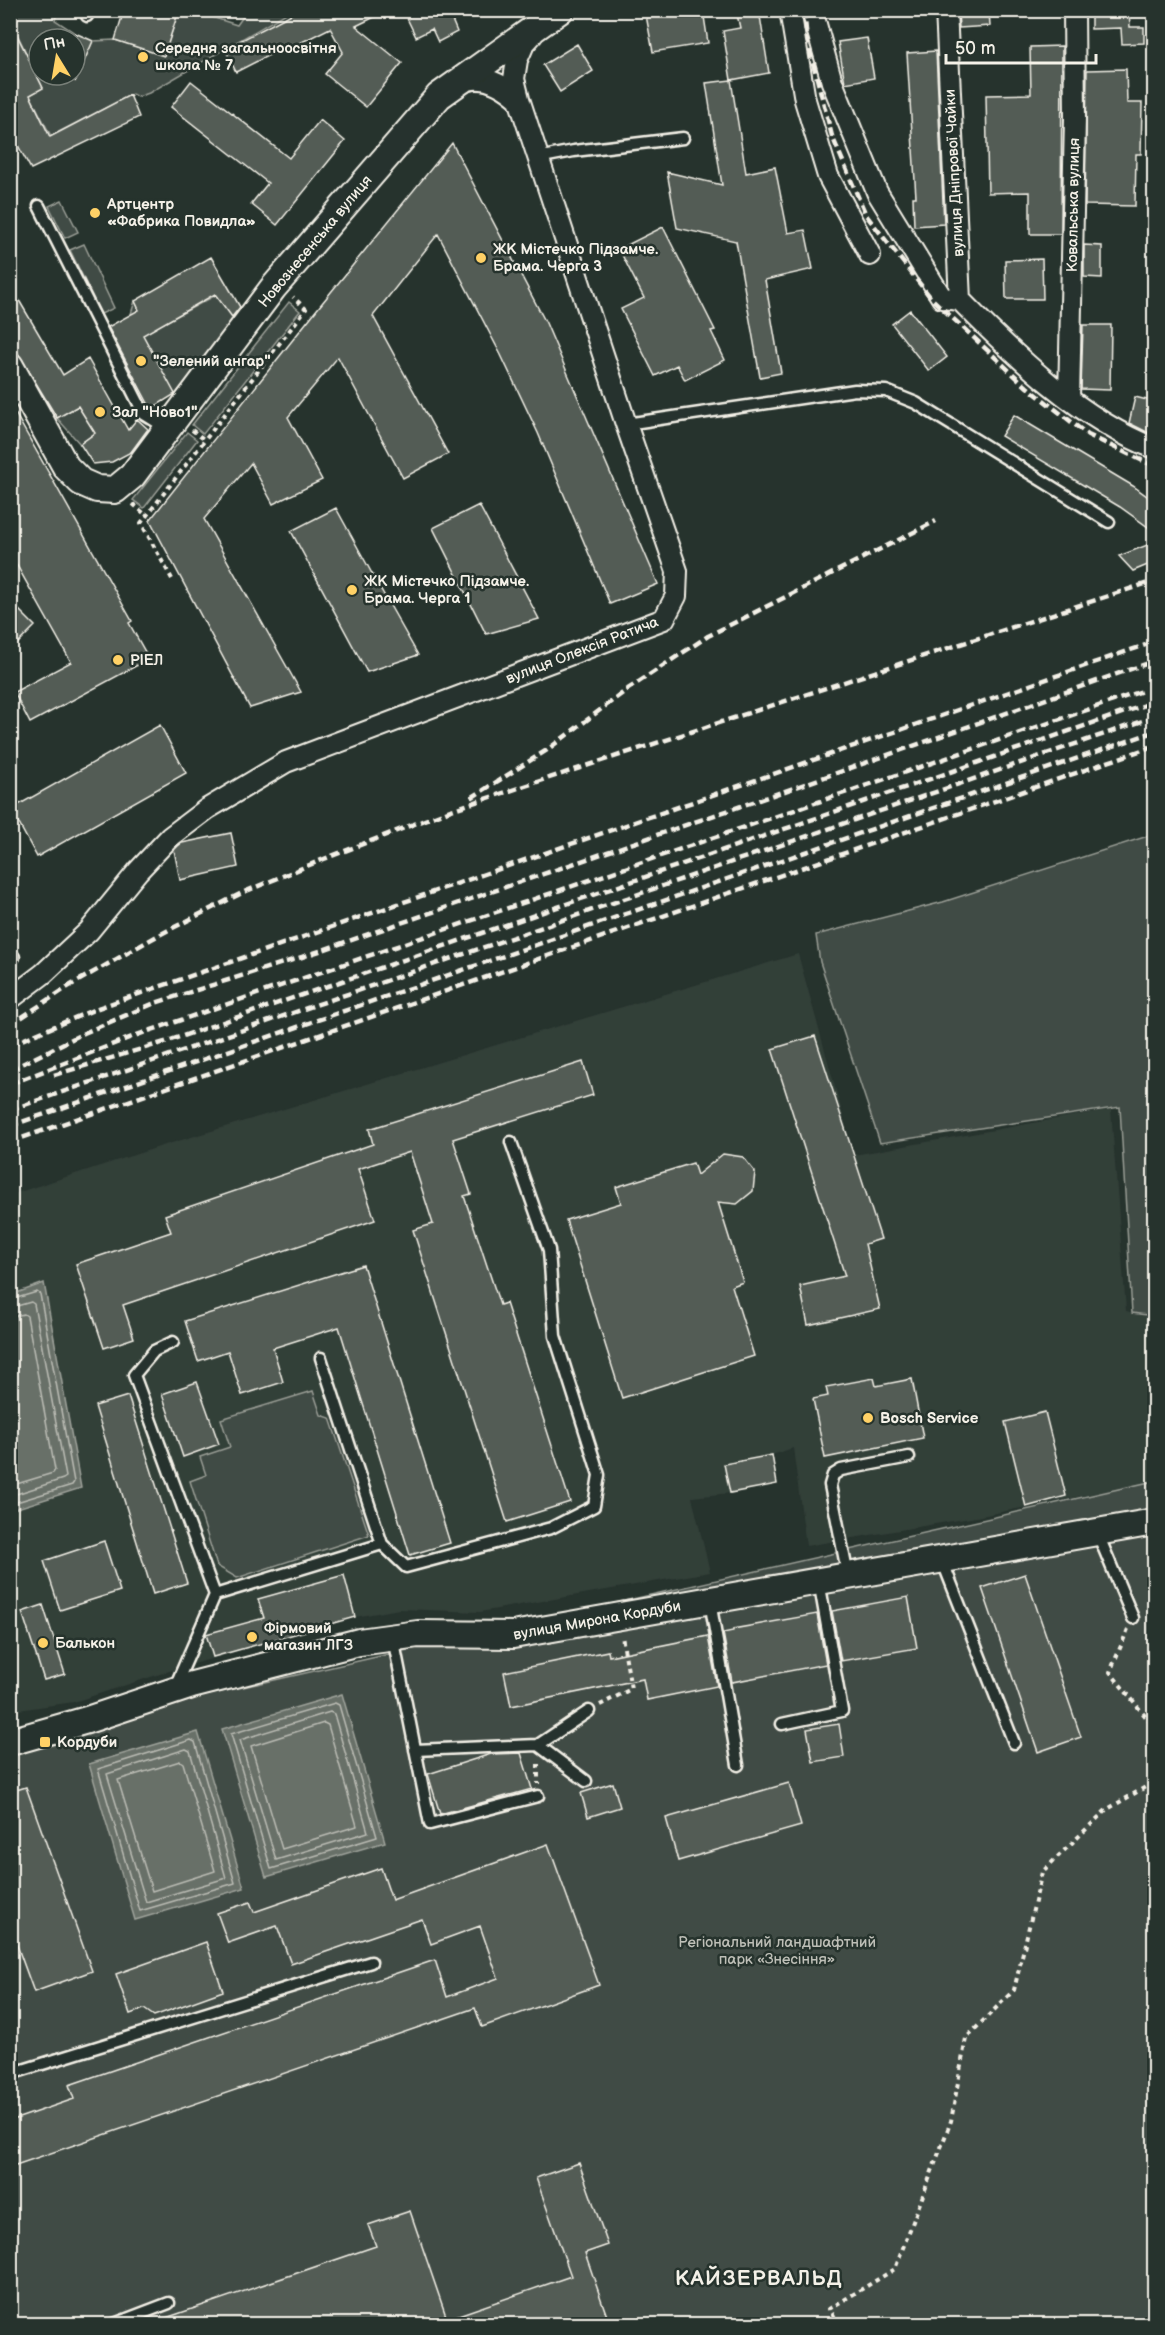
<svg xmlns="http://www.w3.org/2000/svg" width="1165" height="2335" viewBox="0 0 1165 2335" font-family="'Balsamiq Sans',sans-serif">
<rect width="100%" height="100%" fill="#26332d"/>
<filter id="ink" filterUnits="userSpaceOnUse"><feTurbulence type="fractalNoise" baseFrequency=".0167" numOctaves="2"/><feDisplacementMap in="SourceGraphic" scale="12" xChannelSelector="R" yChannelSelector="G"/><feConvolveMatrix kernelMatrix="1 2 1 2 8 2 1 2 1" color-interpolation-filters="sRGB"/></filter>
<g filter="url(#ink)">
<path fill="#333f39" d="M798,954L854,1155L1111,1109L1126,1311L1154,1318V1482L976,1517L806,1546L793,1448L772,1455L777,1484L730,1493L692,1497L710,1572L480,1612L399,1609L355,1617L166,1672L74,1702L11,1711L10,1195L165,1145Z"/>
<path fill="#414b45" stroke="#9a9e96" stroke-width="1.5" d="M10,11H58L55,20L75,33L72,39H39V75H75V55L85,59L93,41L115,40L164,55L179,11H193L237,25L247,11H290L149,93L138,97L132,94L51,136L30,95L43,88L11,21Z
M62,200L78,232L65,238L49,206Z
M84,244L114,308L101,314L70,250Z
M216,295L234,318L175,395L131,314L135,301L151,330Z
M289,302L300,311L203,434L192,425Z
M78,406L95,433L80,444L57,418Z
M187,432L197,440L144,508L133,500Z
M1154,834V1316L1132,1313L1120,1107L880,1143L820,962L816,935L943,902Z
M313,1391L321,1415L330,1418L369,1535L237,1578L217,1566L190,1481L206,1475L200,1457L230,1447L221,1419Z
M1154,1481V2324H11L10,1750L155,1707Z"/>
<path fill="#676f68" stroke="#9fa39b" stroke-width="1.5" d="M44,1283L81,1488L11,1510V1295Z
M342,1694L385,1842L266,1877L222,1729Z
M198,1732L244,1888L135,1920L89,1764Z"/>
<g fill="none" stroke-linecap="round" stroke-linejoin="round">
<path stroke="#bcbdb5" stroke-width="1.5" d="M10,1300L37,1292L40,1294L74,1482L72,1485L10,1504
M10,1308L31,1302L34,1304L66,1477L63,1479L10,1496
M10,1317L24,1314L27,1316L55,1470L53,1473L10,1486
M335,1703L339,1705L377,1837L271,1869L231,1734Z
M330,1712L334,1714L368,1832L276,1860L240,1740Z
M324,1723L328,1725L357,1826L282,1849L251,1746Z
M191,1740L195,1742L235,1883L140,1911L98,1769Z
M186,1749L190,1751L226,1878L146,1902L107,1774Z
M180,1761L183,1763L215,1871L152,1891L118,1780Z"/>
</g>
<path fill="#525c55" stroke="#f4f1e8" stroke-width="1.5" d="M124,10H179L164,56L115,40Z
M299,10H389L356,26L402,63L366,107L325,74L343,52L330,28L284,51L283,49L269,55L236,72L225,49Z
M403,10H463L452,20L457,32L438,42L432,29L416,37Z
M645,10H703L708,43L653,52Z
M736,10H759L769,73L731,80L723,31L740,28Z
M958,10H989L990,26L959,28Z
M1091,10H1129L1130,27H1144V43L1122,44L1121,28L1091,29Z
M10,21L43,88L30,95L50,137L130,95L139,117L31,169L10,131V89L17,83L10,71Z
M75,33L93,41L75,82Z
M867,38L874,78L845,83L838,42Z
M577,44L593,71L560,92L543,65Z
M1062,46L1061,234H1030V192L988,193L986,95L1031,94L1030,47Z
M936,51L944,224L914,226L913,197H916L907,53Z
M1126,69L1127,103H1142L1141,154H1136L1135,206L1085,205L1087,70Z
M731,80L746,173L775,167L788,233L805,230L813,269L765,280L781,373L760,377L736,241L677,228L667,172L722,185L706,83Z
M191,81L289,158L320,120L345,141L277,225L251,204L268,183L171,107Z
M452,143L546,323L658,584L610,604L538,433L501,355L438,234L373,316L448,454L403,478L338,357L288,417L322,480L273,504L251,463L204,519L301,692L250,708L150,520L314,313Z
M663,227L715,330L711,331L725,360L685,380L677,365L655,376L621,309L644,298L619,249Z
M1084,245L1102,246V278L1084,277Z
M211,257L240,307L232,317L215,294L143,335L175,394L151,409L108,327L139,310L135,301Z
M1042,259L1043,299H1006L1005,260Z
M10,285L63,375L88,359L128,430L137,419L148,429L131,452L112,462L93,464L80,444L95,433L78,406L57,418L10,340Z
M910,310L947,357L929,371L892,324Z
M1083,325H1111L1110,390L1081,389Z
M1135,397L1155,402L1149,433L1129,423Z
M10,404L132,621L129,623L149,659L30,723L14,692L71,662L10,553Z
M1014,415L1133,486L1155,502V532L1120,507L1001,436Z
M479,505L539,619L486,634L433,528Z
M336,508L375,579L418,655L367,672L291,531Z
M1155,542V562L1133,571L1119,556Z
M10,601L35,626L10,651Z
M160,725L186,773L37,857L11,809Z
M231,833L238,867L180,880L174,850L178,846L182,843Z
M815,1036L881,1239L865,1244L880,1309L808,1325L800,1286L845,1276L772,1049Z
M583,1062L593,1095L453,1139L471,1194L464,1196L500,1305L506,1303L570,1502L507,1522L413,1230L433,1224L410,1152L358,1169L375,1220L123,1305L134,1338L104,1348L76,1264L171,1232L165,1215L373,1144L369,1129Z
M723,1154L743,1157L755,1172L753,1191L737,1204L718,1202L743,1282L732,1286L754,1356L622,1398L566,1220L621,1203L616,1187L693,1163L697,1175Z
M363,1265L450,1543L410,1555L339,1327L273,1348L283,1382L242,1395L228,1351L198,1361L185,1321Z
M874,1378L876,1386L912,1379L923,1438L825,1458L813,1399L828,1396L826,1387Z
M197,1382L219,1444L183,1457L162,1394Z
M128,1396L187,1583L153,1594L95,1406Z
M1045,1412L1066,1496L1026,1507L1005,1422Z
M772,1455L777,1484L730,1493L724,1464Z
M104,1541L120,1591L60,1610L44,1561Z
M1025,1574L1081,1737L1038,1752L982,1588Z
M344,1575L355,1617L213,1657L206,1634L264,1618L258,1599Z
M908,1597L917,1648L841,1661L832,1611Z
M43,1605L65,1674L44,1680L22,1612Z
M817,1614L826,1664L732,1682L723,1633L733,1631V1629Z
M708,1636L717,1686L647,1700L643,1679L511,1706L504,1672L608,1651L609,1656Z
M839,1724L844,1757L813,1762L807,1729Z
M521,1753L532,1789L440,1814L428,1774L491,1754Z
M613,1783L620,1807L588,1817L581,1793Z
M789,1783L801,1826L678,1861L666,1818Z
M26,1787L92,1971L34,1992L10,1926V1792Z
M548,1844L599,1985L482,2027L475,2008L10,2167V2121L74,2099L69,2085L435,1960L447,1997L498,1978L480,1926L431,1944L422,1919L291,1964L277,1926L228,1943L217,1913L250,1902L254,1912L381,1868L392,1900Z
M206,1942L223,1991L154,2016L144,2009L130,2014L116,1974Z
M579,2163L608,2245L585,2253L610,2325H155L154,2322L376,2246L368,2225L410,2211L447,2319L571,2276L536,2178Z"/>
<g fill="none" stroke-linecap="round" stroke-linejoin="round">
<defs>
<path id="service" d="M87,16L88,10
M537,158L574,151L683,138
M39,206L144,414L168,429
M626,424L855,390L886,391L916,403L1109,522
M10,953L14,957
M173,1342L154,1351L134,1375L215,1595L174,1689
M321,1358L382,1544
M1097,1532L1133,1618
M942,1560L1014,1743
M848,1576L830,1485L833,1475L841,1470L909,1457
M215,1595L382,1544L406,1567L551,1528L594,1506L599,1475L555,1336L549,1250L511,1142
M710,1601L738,1765
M393,1638L430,1824L538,1796
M782,1724L842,1711L819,1581
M538,1745L586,1781
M415,1750L538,1745L589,1711
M10,2074L371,1962
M114,2324L169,2303"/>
<path id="minor" d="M790,10L805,100L828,176L870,255
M812,10L832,82L877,192L942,298L960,300
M946,10L960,300
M459,84C480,71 503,85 519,99
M960,300C1014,355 1081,420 1154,448
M1069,399L1075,118L1074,10
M10,999L43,974L89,931L138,871L170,837L207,809L286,762L664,619L676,596L677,571L626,424L519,99L514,79L517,60L524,44L533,34"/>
<path id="tertiary" d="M10,366L66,467L81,482L97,489L115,490L132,476L273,288L439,96L560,10
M10,1742L87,1720L192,1685L359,1642L418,1634L513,1635L1154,1522"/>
</defs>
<use href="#service" stroke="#f4f1e8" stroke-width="15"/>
<use href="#minor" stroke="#f4f1e8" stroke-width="24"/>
<use href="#tertiary" stroke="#f4f1e8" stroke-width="30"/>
<path stroke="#f4f1e8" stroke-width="4" stroke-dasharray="4.5 4.5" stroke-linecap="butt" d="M192,430L205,440
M133,504L146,515
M172,579L141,523L306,309L293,297
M1128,1629L1110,1672L1154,1727
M600,1705L631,1689L622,1636
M538,1764V1784
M840,2324L829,2309L895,2269L951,2121L966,2038L1014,1990L1042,1872L1106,1810L1154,1782"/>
<use href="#service" stroke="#26332d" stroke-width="10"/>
<use href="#minor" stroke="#26332d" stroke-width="20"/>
<use href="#tertiary" stroke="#26332d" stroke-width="26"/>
<path stroke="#f4f1e8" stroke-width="4.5" stroke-dasharray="9 4.5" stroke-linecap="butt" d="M804,10L807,40L832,136L866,215L931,298L1027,387L1088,435L1154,466
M471,798L547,750L628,689L708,636L936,521
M10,1025L71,985L157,936L244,892L324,859L448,811L1154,581
M10,1045L98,1008L1154,642
M10,1070L84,1033L155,1003L302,957L808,783L1154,661
M54,1075L165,1042L1154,702
M10,1084L137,1035L1154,687
M10,1110L1154,717
M10,1126L1154,732
M10,1142L1154,746"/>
</g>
</g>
<g fill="#ffd166" stroke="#26332d" stroke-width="2">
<circle cx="143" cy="57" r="6"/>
<circle cx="95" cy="213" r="6"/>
<circle cx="481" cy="258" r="6"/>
<circle cx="141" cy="361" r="6"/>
<circle cx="100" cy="412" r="6"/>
<circle cx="352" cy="590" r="6"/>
<circle cx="118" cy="660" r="6"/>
<circle cx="868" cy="1418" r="6"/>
<circle cx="252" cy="1637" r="6"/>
<circle cx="43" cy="1643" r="6"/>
<rect x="39" y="1736" width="12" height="12" rx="3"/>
</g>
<g text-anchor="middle" stroke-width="5" stroke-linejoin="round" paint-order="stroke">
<g font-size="15" font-weight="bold" fill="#f4f1e8" stroke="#26332d" text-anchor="start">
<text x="155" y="53">Середня загальноосвітня<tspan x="155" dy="17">школа № 7</tspan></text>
<text x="107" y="209">Артцентр<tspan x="107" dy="17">«Фабрика Повидла»</tspan></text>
<text x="493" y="254">ЖК Містечко Підзамче.<tspan x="493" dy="17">Брама. Черга 3</tspan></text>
<text x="153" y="366">"Зелений ангар"</text>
<text x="112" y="417">Зал "Ново1"</text>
<text x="364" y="586">ЖК Містечко Підзамче.<tspan x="364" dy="17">Брама. Черга 1</tspan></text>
<text x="130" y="665">РІЕЛ</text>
<text x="880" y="1423">Bosch Service</text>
<text x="264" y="1633">Фірмовий<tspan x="264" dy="17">магазин ЛГЗ</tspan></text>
<text x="55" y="1648">Балькон</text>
<text x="57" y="1747">Кордуби</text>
</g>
<g font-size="15" fill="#f4f1e8" stroke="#26332d">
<text transform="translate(954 173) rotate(-93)" y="5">вулиця Дніпрової Чайки</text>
<text transform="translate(1073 205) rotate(-89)" y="5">Ковальська вулиця</text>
<text transform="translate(315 241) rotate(-50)" y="5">Новознесенська вулиця</text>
<text transform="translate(582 650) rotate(-21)" y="5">вулиця Олексія Ратича</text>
<text transform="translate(597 1620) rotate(-10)" y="5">вулиця Мирона Кордуби</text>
</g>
<g font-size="15" fill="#bebfb7" stroke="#26332d">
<text x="777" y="1947">Регіональний ландшафтний<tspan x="777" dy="17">парк «Знесіння»</tspan></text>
</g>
<g font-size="21" font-weight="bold" letter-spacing="1.5" fill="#f4f1e8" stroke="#26332d">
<text x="759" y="2285">КАЙЗЕРВАЛЬД</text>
</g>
</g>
<rect width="1165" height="2335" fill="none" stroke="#26332d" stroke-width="36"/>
<rect x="18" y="18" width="1129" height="2299" fill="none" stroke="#f4f1e8" stroke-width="2" filter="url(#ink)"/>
<g transform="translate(57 57) rotate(349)"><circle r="28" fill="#26332d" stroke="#787f78" stroke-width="1.5"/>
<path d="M0-4.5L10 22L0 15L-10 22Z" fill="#ffd166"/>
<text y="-9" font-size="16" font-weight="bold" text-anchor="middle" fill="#f4f1e8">Пн</text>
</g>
<path d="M946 54v9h150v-9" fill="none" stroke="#f4f1e8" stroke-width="3"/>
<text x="955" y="54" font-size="18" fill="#f4f1e8" stroke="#26332d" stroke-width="4.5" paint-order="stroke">50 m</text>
</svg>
